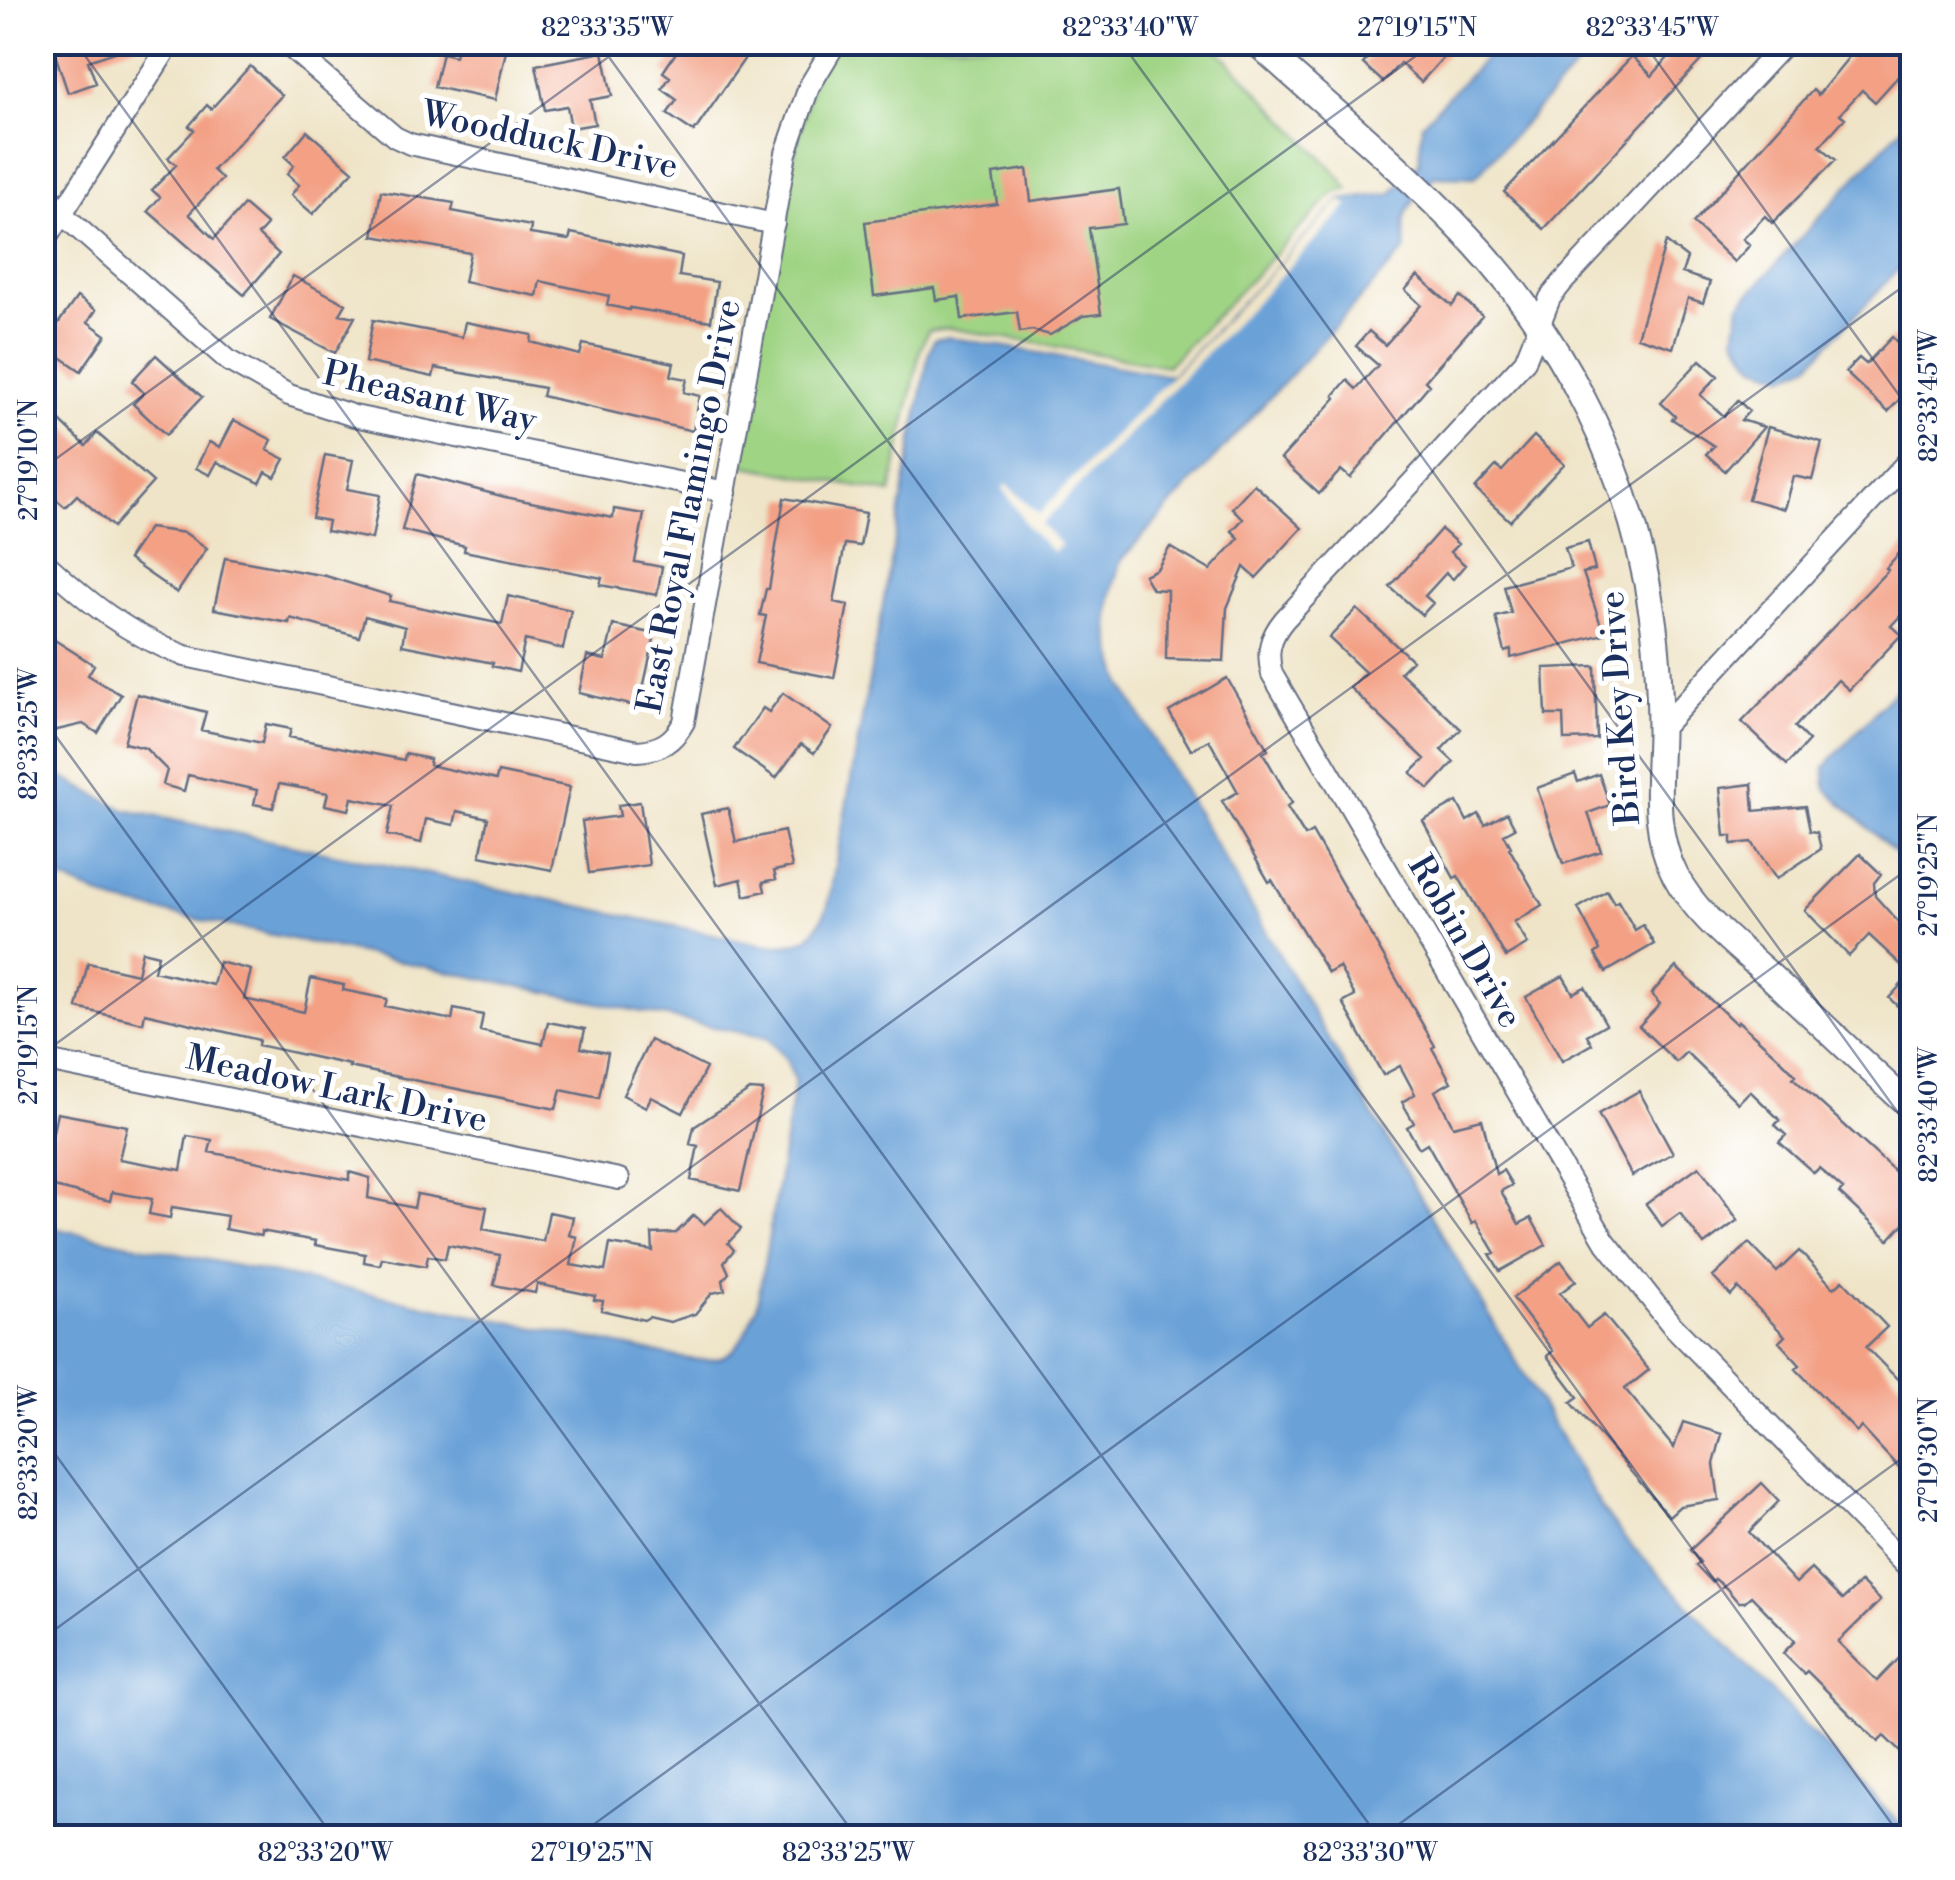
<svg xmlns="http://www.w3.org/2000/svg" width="1955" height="1880" viewBox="0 0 1955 1880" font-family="'Libre Bodoni',serif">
<rect width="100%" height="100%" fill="#fff"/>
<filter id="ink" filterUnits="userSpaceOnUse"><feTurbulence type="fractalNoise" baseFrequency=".01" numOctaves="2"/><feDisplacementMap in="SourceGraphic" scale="20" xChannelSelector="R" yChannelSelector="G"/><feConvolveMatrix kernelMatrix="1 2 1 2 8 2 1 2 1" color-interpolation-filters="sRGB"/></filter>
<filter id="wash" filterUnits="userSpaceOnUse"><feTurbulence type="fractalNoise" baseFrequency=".0048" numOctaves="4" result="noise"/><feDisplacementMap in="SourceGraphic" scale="40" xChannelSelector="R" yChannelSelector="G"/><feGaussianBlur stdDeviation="2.25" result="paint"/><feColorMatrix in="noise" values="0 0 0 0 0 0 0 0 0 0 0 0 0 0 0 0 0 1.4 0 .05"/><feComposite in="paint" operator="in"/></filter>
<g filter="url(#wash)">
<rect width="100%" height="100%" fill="#efe4c7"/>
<path fill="#a0d485" stroke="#5e8272" stroke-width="2.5" d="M830,43H1211L1333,169L1349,189L1334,193L1167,366L949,328L928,331L920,350L891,493L729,463L771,247L817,64Z"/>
<path fill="#6aa2d8" stroke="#42689b" stroke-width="2.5" d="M1500,43H1598L1475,177L1434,176C1425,188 1409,203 1405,218C1402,227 1407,239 1405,250L1121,560C1103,613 1106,634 1123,686L1601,1507L1624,1538L1912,1837H43V1226L677,1357C730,1367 738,1353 757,1306L795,1081L786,1059L767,1038L115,902L43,871L42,767L125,810L764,945C803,946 812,942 828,906L929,352L934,340L948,337L1171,376L1341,200L1391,194L1419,163L1422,123Z
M1912,116V254L1810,364L1786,376L1754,365L1735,337L1740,304Z
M1912,672V868L1826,789L1825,767Z"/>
<path fill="#efe4c7" d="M1341,200L1348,206L1041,525L1061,545L1053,552L1029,529L1003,488L1006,484L1039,514Z"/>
<g id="blocks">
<path fill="#f3a085" d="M51,42H135L136,45L88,61L96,83L68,93Z
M475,42H508L495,100L434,87L442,53L455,56L458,45L474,48Z
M683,42H690L699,48L703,42H756L694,132L667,114L677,100L662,89L670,77L663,72Z
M1383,42H1457L1421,82L1400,63L1383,82L1363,64Z
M1682,42H1711L1703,51L1707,54L1544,229L1504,192L1632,56L1652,76Z
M1861,42H1912V61L1875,102L1862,90L1840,114L1845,118L1820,146L1836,160L1772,223L1765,216L1743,239L1750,245L1734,262L1693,223L1813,90L1818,95Z
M603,52L612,96L590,100L595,124L571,128L567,106L545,110L536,65Z
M250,66L282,95L213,170L222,179L189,214L214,239L244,205L267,225L258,235L279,254L244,295L148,211L160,197L152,190L176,165L168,158L194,130L189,126L207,105L211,109Z
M307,131L353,171L313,214L291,195L299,185L287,174L294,165L285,157Z
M1027,169L1031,201L1119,189L1124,224L1089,228L1101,314L1083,316L1050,335L1032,330L1020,332L1017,312L962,319L959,297L936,300L934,288L874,296L865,222L997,204L993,174Z
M381,191L454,203L452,211L531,226L530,234L569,240L571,233L682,256L679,276L717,282L711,321L630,308L629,310L607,305L609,296L540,281L537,296L464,282L470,253L373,236Z
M1666,242L1687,258L1682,273L1710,282L1703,303L1688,298L1673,348L1637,337Z
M293,276L346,304L340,314L355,317L335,353L270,319Z
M1418,276L1452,306L1460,296L1482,316L1425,381L1429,385L1350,478L1341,470L1319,494L1281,459L1336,398L1334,395L1347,380L1356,389L1378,365L1356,346L1369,331L1385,345L1421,305L1405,290Z
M77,297L96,310L88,322L106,335L81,371L43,345Z
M373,320L462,337L465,322L532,335L531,342L580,355L583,344L674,363L671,376L687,379L684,392L700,396L693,431L542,396L544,388L435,368L433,377L365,362Z
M1912,331V385L1888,412L1845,372L1859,358L1866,364L1892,337L1900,345Z
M156,355L202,397L166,435L133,404L144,393L132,381Z
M1700,360L1718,376L1700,395L1724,416L1738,400L1749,411L1741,420L1764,427L1725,471L1706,454L1714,446L1672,419L1675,416L1661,403Z
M42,404L86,446L97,433L153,482L113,527L77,495L65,507L42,487Z
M234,420L272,440L267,450L285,459L275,477L266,472L260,483L217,462L210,475L196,468L209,442L220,447Z
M1768,427L1822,442L1812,480L1793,476L1784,509L1748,499Z
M1534,436L1564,464L1510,521L1475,489L1496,466L1502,471Z
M325,455L353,460L347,489L380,495L372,539L326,531L328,521L312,518Z
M417,474L505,497L613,518L614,509L644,514L635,562L662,567L657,595L600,585L602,578L464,551L465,546L402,530Z
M1254,484L1302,528L1256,578L1244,567L1227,608L1224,661L1166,659L1167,590L1152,589L1144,575L1157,569L1170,547L1210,570L1239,538L1232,531L1243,519L1232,508Z
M784,498L866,513L860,546L845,544L834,602L848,605L834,678L756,663L766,616L760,615L766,589H769Z
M149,528L185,533L207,548L177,593L128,559Z
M1441,529L1458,544L1450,552L1465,565L1453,579L1446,573L1425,596L1433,603L1422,615L1390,587Z
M1912,539V603L1891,626L1901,635L1849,690L1838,680L1795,727L1809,741L1787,765L1742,722L1888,570L1886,568Z
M1588,542L1595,570L1583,573L1604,634L1511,658V650L1505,652L1496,617L1511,613L1504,586L1571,568L1565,548Z
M225,558L326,576L391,596L389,601L502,624L508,596L571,610L563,649L525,640L518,672L492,666L493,663L402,645L405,627L365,616L359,637L290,618L289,623L214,609Z
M1357,609L1412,660L1400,672L1461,729L1441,750L1454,762L1429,789L1411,773L1425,759L1350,688L1365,672L1329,638Z
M613,625L655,634L639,707L579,693L587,656L605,660Z
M42,632L94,665L88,675L121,695L98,733L83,724L44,733L50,723L42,718Z
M1595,666L1597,739L1564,740L1563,715H1546L1544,668Z
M1227,678L1268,750L1263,753L1292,803L1287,807L1305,836L1312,832L1435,1046L1432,1048L1451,1082L1435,1091L1453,1126L1482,1119L1496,1174L1503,1170L1512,1185L1501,1191L1519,1224L1531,1218L1546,1245L1500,1271L1490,1254L1495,1253L1476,1221L1472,1223L1427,1143L1419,1148L1407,1127L1414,1123L1402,1102L1415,1094L1400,1066L1383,1075L1343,1003L1355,996L1339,967L1328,973L1272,880L1269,882L1222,801L1238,792L1209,740L1191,750L1169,712Z
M783,693L832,728L814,753L801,744L776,778L734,749L763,708L769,712Z
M137,694L206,712L201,730L262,743L266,724L291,729L289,737L404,760L405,754L430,759L429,765L496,780L498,772L570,787L552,870L480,856L488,818L457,811L454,825L426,819L421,843L387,835L393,806L352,798L349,810L325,805L328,793L279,784L273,808L254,804L257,790L188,775L184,791L163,785L167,770L145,748L124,743Z
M1575,774L1578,782L1599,774L1610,805L1588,813L1601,851L1563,864L1537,788Z
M1752,784L1754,811L1805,806L1810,831L1817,832L1821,849L1776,879L1752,842L1732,844V836H1725L1720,788Z
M640,802L649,865L589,873L582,821L620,816L618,805Z
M1457,802L1467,821L1479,814L1485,825L1507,813L1515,828L1504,834L1511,847L1509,848L1542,905L1514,922L1528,944L1506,957L1458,876L1454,878L1423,821Z
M728,808L736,842L784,831L792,867L774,871L776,879L763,882L765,891L745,896L741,879L717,885L701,814Z
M1860,854L1881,874L1874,883L1875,896L1901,925L1912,913V1020L1889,998L1911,974L1869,935L1849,956L1805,910Z
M1607,891L1614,903L1618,901L1635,930L1643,925L1654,944L1606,972L1595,954L1600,950L1578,908Z
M142,951L158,955L154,971L213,985L219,962L251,970L244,999L304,1012L311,978L344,985L343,990L387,999L385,1006L452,1020L454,1009L483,1015L480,1031L543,1044L548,1022L585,1029L581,1048L608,1053L599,1098L561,1090L556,1109L349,1067L350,1065L258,1045L259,1040L145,1013L143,1023L77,1008L88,963L137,974Z
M1676,967L1736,1024L1738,1021L1776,1055L1796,1075L1793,1078L1912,1187V1215L1889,1240L1839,1193L1843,1189L1819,1168L1814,1173L1779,1142L1786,1135L1775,1125L1780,1120L1750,1091L1738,1103L1686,1052L1676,1062L1639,1026L1660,1004L1651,994Z
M1563,976L1573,993L1585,987L1606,1024L1587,1035L1592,1044L1562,1061L1526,997Z
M650,1040L706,1068L683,1113L651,1097L646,1107L623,1095Z
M750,1090L763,1091L740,1191L691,1180L698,1146L690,1144L694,1127Z
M1639,1091L1673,1153L1632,1176L1598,1114Z
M57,1113L127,1126L119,1159L181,1170L187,1136L212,1140L209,1152L349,1180V1172L370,1178L368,1198L414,1208L417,1194L487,1207L483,1229L543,1241L549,1212L573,1217L569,1235L577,1237L571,1265L605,1271L610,1244L653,1251L652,1234L676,1233L694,1215L704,1224L721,1208L741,1229L728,1243L734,1250L724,1262L729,1273L723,1280L725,1290L712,1293L695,1314L670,1322L649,1317L644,1320L601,1310L603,1301L594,1300L595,1296L537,1284L535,1293L494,1285L500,1255L448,1245L445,1259L428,1256L426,1266L382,1258L380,1265L364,1262L365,1254L315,1245L316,1241L261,1231V1236L225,1229L227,1216L172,1207L170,1218L149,1214L152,1199L112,1192L110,1201L42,1184Z
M1699,1166L1738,1220L1704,1245L1680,1213L1662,1226L1646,1204Z
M1749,1243L1777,1272L1799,1251L1834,1288L1843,1280L1887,1327L1866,1347L1909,1391L1906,1394L1912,1409V1482L1861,1427L1857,1432L1796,1369L1800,1365L1779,1342L1785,1336L1738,1288L1731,1296L1713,1277Z
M1561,1261L1576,1281L1560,1293L1587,1328L1604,1315L1649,1370L1625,1389L1674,1448L1683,1422L1722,1434L1714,1464L1719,1500L1680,1506L1669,1516L1571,1402L1578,1397L1547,1356L1553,1351L1513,1298Z
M1762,1483L1779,1501L1749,1532L1796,1583L1811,1569L1842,1600L1861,1582L1880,1601L1838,1642L1877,1681L1912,1645V1764L1884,1736L1878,1742L1807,1671L1804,1674L1783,1653L1795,1641L1751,1596L1744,1602H1738L1726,1588L1715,1579L1712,1582L1696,1565L1700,1562L1690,1550Z"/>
</g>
</g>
<g filter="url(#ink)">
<use href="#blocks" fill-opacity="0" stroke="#656e83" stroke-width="2.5"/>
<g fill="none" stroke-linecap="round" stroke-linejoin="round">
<defs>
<path id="minor" d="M284,42L395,137L410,144L774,224
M1786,42L1562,283L1550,298L1525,361L1284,620C1270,637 1266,652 1272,674L1605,1241L1671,1324L1912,1572
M42,186L62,214L229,361L289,395L354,416L726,492
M42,245L171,42
M42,560C89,603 125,633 185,656L637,751C660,750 673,742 684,722L786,153L809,87L836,42
M1660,730L1912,457
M42,1060L619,1179"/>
<path id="tertiary" d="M1256,42C1327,106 1403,168 1468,237C1565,339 1632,474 1652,613C1658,652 1660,695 1660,734C1659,782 1652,830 1675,875C1696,915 1735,944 1768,974C1816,1019 1864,1064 1912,1108"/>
</defs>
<use href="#minor" stroke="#656e83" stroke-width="24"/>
<use href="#tertiary" stroke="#656e83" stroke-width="29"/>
<use href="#minor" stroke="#fff" stroke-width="20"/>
<use href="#tertiary" stroke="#fff" stroke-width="25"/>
</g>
</g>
<path fill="none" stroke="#1b2f5e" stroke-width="2.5" stroke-opacity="0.45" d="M75,42L1379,1838M598,42L1902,1838M1121,42L1912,1132M1643,42L1912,413M42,469L629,42M42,717L857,1838M42,1054L1435,42M42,1436L334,1838M42,1639L1912,280M575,1838L1912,866M1380,1838L1912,1451"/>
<g text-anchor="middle" stroke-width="10" stroke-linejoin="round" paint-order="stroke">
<g font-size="35" fill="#1b2f5e" stroke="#fff">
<text transform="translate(550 139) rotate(12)" y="12">Woodduck Drive</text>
<text transform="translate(430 396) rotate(13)" y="12">Pheasant Way</text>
<text transform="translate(688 506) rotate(-79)" y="12">East Royal Flamingo Drive</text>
<text transform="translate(1619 708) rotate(-94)" y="12">Bird Key Drive</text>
<text transform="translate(1466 941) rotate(60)" y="12">Robin Drive</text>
<text transform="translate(337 1088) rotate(12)" y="12">Meadow Lark Drive</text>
</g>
</g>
<rect width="1955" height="1880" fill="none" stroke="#fff" stroke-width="110"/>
<rect x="55" y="55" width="1845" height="1770" fill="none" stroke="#1b2f5e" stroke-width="4"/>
<g font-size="25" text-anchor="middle" fill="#1b2f5e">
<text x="607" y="36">82°33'35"W</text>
<text x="1130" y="36">82°33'40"W</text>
<text x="1417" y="36">27°19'15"N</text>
<text x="1652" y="36">82°33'45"W</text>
<text transform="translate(1928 396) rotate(-90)" y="9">82°33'45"W</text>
<text transform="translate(28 460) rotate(-90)" y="9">27°19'10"N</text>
<text transform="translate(28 734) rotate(-90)" y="9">82°33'25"W</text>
<text transform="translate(1928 875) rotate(-90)" y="9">27°19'25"N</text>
<text transform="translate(28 1045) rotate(-90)" y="9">27°19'15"N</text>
<text transform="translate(1928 1115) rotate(-90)" y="9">82°33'40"W</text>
<text transform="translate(28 1453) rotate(-90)" y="9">82°33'20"W</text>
<text transform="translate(1928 1460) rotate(-90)" y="9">27°19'30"N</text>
<text x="325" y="1861">82°33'20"W</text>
<text x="592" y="1861">27°19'25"N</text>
<text x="848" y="1861">82°33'25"W</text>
<text x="1370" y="1861">82°33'30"W</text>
</g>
</svg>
